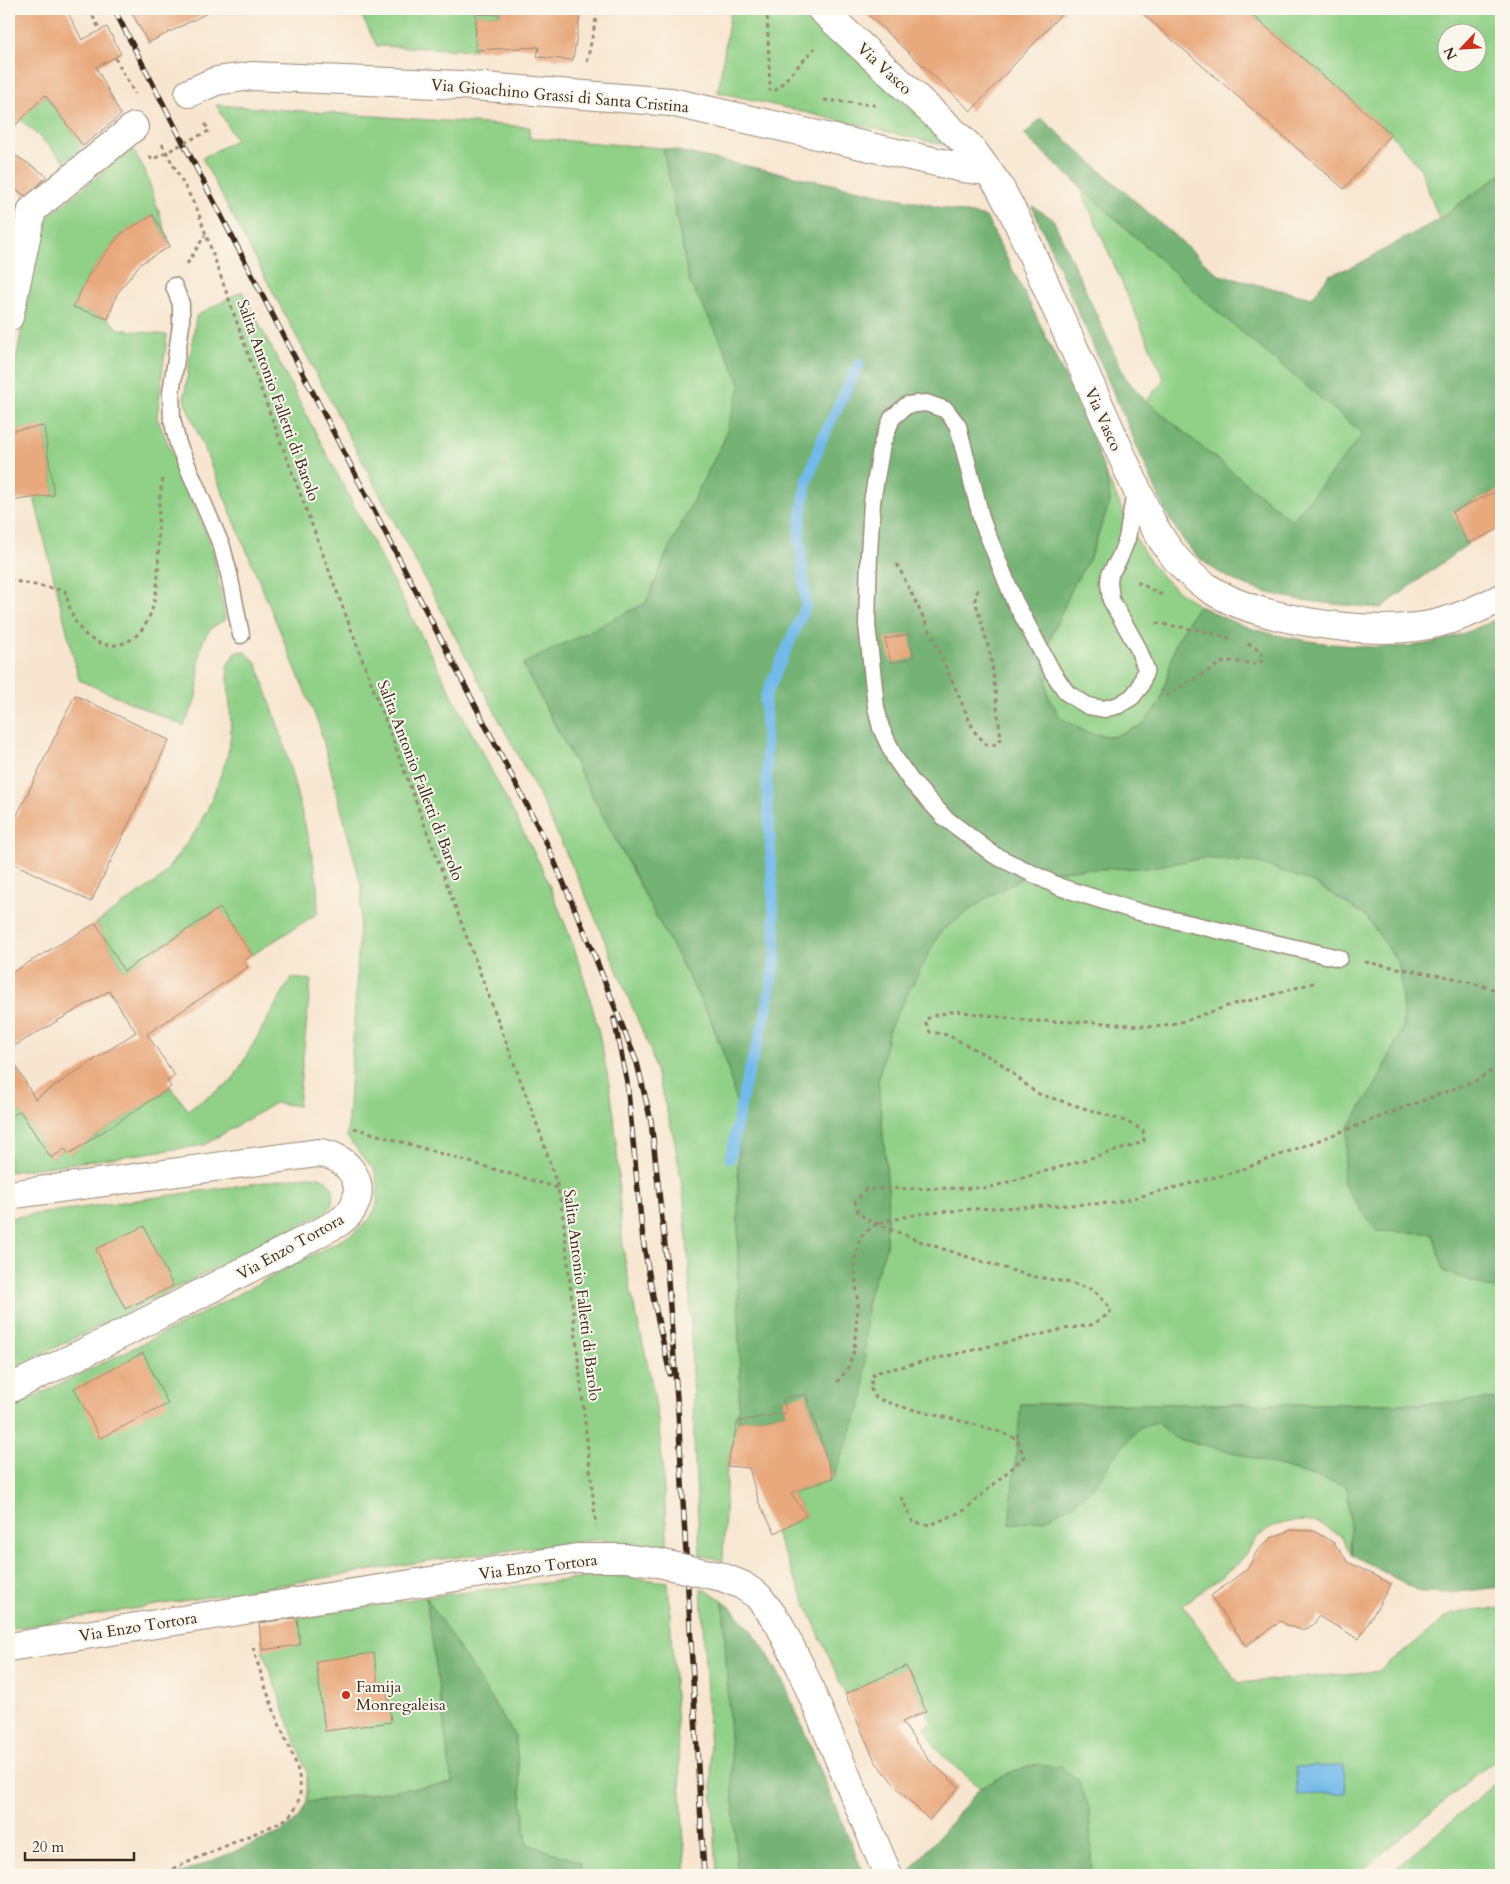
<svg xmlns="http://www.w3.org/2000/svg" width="1510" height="1884" viewBox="0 0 1510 1884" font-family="Cardo,serif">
<rect width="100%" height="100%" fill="#fbf7ec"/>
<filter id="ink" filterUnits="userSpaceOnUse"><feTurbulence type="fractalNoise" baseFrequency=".02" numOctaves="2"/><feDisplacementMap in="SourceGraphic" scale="10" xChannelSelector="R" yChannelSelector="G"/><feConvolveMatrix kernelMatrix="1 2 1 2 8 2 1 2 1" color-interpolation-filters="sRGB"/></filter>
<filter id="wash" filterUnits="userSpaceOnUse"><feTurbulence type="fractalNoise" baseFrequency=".0096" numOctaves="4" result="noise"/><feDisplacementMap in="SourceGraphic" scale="20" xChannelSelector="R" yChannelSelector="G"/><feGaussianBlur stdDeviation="1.12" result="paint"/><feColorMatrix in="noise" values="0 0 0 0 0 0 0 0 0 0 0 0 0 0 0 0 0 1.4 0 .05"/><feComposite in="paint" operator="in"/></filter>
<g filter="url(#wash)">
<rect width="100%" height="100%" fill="#f7e5cf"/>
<path fill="#90d087" stroke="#667d52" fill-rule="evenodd" d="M358,9H501L500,15L476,14L475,50L377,46Z
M731,9H802L952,147L718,92Z
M1245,9H1501V174L1439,219L1420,168L1391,134ZM1448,32H1478V62H1448Z
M45,95L83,146L65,161L21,120Z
M216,105L530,127L529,138L663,148L689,281L715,329L741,385L723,442L669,548L646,603L523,665L710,1018L726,1061L738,1109V1293L740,1373L738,1421L727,1466L723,1561L700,1555L694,1441L689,1267L683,1192L674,1138L650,1049L586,896L541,799L202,158L236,140Z
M132,148L145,170L170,246L153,215L121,234L88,276L74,307L108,319L119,329L167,335L157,418L213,550L225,620C190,635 203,667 196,696C194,706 188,716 184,726L79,680L34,497L54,495L44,427L9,431V396L43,221Z
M1079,185L1219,313L1364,434L1292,521L1146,401L1164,379Z
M242,291L540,864C558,906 576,948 588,992C598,1025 605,1061 611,1095C620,1150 617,1206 625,1261C633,1308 647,1354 655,1401C663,1449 664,1499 668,1548L598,1540L566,1543L434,1560L9,1629V1409L176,1327L354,1233L370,1219L377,1204L378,1186L374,1170L347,1137L362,888L319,725L184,400L196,316Z
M1106,475C1124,512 1139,556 1170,584C1178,592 1189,598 1198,605L1176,643L1160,703L1142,725L1113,737L1085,732L1060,717L1048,695L1045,668L1051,637L1074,584L1089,560L1110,501Z
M240,651L246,652L257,664L283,740L311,849L317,882L318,913L252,955L220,908L124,971L96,923L160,879L195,832L209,806L227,758L231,734L230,708L227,666L234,654Z
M1202,858L1260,863L1314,883L1365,915L1399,963L1404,1025L1378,1081L1348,1128L1376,1231L1433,1233L1444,1271L1501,1292V1399L1420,1404H1021L1010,1523L1045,1520L1094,1487L1112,1459L1140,1427L1158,1423L1175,1438L1228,1451L1347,1486L1352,1555L1341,1536L1316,1522L1293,1521L1273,1526L1257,1537L1239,1563L1183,1605L1238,1683L1380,1671L1452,1613L1501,1608V1754L1356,1875H1092L1089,1808L1037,1765L1013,1771L980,1788L937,1750L925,1727L932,1723L906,1667L845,1694L775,1533L806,1515L791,1493L833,1478L863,1398L867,1300L886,1247L888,1189L878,1082L889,1029L940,932L985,899L1029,874L1083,869L1147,868Z
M291,978L311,980L298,1106L275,1103L204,1145L9,1172V1118L20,1111L51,1158L65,1149L70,1154L171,1087L188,1110L232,1081Z
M307,1176C320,1176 327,1178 333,1189L332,1205L326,1212L110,1321L9,1370V1218Z
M610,1575L668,1582L686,1875H581L580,1862L527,1844L515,1736L427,1599L452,1783L307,1802V1773L262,1650L297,1618L426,1597Z
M701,1588L723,1600L737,1875H717Z
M1501,1779V1875H1388Z"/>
<path fill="#74b274" stroke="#586e49" d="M1041,118L1219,275L1312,298L1329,275L1355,266L1439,219L1501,174V489L1453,512L1468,544L1381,608C1317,603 1240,600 1192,551C1182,540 1174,525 1166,513L1032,206L1053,219L1125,377L1146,401L1292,521L1363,434L1219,313L1024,135Z
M663,148L986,217L1039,322L1089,429L1106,475L1110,501L1089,560L1074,584L1051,637L1045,668L1048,695L1060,717L1085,732L1113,737L1142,725L1160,703L1176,643L1198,605C1217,615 1236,624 1257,630C1303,643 1380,652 1426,644C1453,639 1477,628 1501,617V1292L1444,1271L1433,1233L1376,1231L1342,1183L1348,1128L1378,1081L1404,1025L1399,963L1365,915L1314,883L1260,863L1202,858L1147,868L1083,869L1029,874L985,899L940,932L889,1029L878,1082L888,1189L886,1247L867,1300L864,1398L833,1478L806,1395L783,1399L786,1413L738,1421L740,1373L738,1293V1109L726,1061L710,1018L523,664L646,603L669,548L723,442L741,385L715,329L689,281Z
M1501,1399V1587L1450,1593L1421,1592L1352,1555L1347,1486L1228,1451L1175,1438L1158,1423L1140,1427L1112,1459L1094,1487L1074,1503L1045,1520L1009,1524L1021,1404H1420Z
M426,1597L515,1736L527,1844L580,1862L581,1875H177L282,1832L298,1819L307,1802L452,1783Z
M723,1600C751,1625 771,1657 787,1690L864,1875H737Z
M1037,1765L1061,1767L1079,1781L1089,1808L1092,1875H914L911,1870L980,1788L1013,1771Z"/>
<path fill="#72bae9" stroke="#567284" d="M1344,1766L1345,1793L1297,1795L1296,1767Z"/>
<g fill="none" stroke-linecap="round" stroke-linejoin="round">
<path stroke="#72bae9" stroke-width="11" d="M730,1158L746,1081L765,1018L776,953L767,787L765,697L806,606L799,533L807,481L822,439L859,364"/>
</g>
<g id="blocks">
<path fill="#e8a97d" d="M9,9H66L82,40L107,27L121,54L96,67L121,115L83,146L45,95L9,132Z
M130,9H215L148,43Z
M501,9H581L573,60L537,57L539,47L475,50L476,14L500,15Z
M862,9H1066L971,111Z
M1137,9H1245L1391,134L1344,189Z
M9,151L47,176L27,197L9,185Z
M9,203L17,206L10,233L9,232Z
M153,215L170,246L140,264L117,294L108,319L73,307L88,276L121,234Z
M44,426L54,495L9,501V431Z
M1501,489V528L1468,544L1452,512Z
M9,604L14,605L10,631H9Z
M909,634L914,658L891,663L885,639Z
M75,695L169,740L91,902L9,861V832Z
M220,908L252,955L244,961L248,967L147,1034L175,1076L167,1081L171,1087L69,1154L65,1149L51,1158L20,1111L9,1118V1054L35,1099L136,1032L109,991L9,1049V974L96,923L124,971Z
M144,1226L173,1286L125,1309L96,1249Z
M143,1353L168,1404L100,1438L74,1388Z
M806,1394L833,1478L791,1493L806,1515L775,1533L759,1503L749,1468L727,1466L738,1421L786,1413L783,1399Z
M1291,1530L1314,1531L1334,1543L1348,1562L1391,1584L1359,1639L1318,1616L1315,1623L1308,1628L1301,1630L1286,1625L1281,1621L1246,1646L1211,1596L1248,1568L1257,1551L1271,1538Z
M297,1618L300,1645L262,1650L259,1623Z
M374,1653L378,1684L386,1683L391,1722L325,1731L316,1661Z
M906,1666L926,1711L902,1722L928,1759L959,1787L929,1820L899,1790L875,1761L845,1694Z"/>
</g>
</g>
<g filter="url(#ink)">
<use href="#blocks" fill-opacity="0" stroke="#998876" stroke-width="1"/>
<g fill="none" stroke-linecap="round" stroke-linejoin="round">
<defs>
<path id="service" d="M174,286L181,304V325L171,393L172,419L178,444L222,547L229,574L241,635
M1135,491L1127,539L1119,559L1110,574L1109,583L1111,600L1138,648L1146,669L1140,687L1132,697L1119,705L1104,709L1088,706L1067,693L1053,673L1014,600L982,521L958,426L946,410L926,403L907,405L892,418L882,444L872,502L869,555L867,624L876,707L881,728L895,758L911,781L944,817L994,855L1060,887L1139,912L1339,958"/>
<path id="minor" d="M821,9L971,148L999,186L1015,216L1151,521C1166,548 1183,572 1210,589C1257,620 1360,634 1416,627C1446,624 1474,611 1501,598
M189,93L216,81L252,76L460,85L671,102L963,168L988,171
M9,317L32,210L134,127"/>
<path id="tertiary" d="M9,1195L318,1153C344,1154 367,1180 354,1206C351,1213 345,1218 338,1223L116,1337L9,1389
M722,1577L742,1585L758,1596L778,1622L800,1666L888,1875
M9,1647L577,1558H625"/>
</defs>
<use href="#service" stroke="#998876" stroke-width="19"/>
<use href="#minor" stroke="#998876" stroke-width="30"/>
<use href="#tertiary" stroke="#998876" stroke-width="30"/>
<path stroke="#998876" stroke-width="3" stroke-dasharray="4 4" stroke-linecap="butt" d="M89,9L100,30
M767,9L770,91
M115,58L135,94
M587,62L598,9
M775,91L815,48
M824,100L875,105
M198,136L209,131L204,122
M162,144L197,209L253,368L541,1135L558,1188L563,1217L596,1525
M150,156L152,160L163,154
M187,264L205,235
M897,564L932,635L974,731L987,745H994L1001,739L991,657L975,600L978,588
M9,580L65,591C69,605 72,619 81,630C104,656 138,647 150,615C166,576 152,523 163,479
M1137,582L1162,595
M1156,623L1204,631L1233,639
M1166,696L1221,663L1229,661L1257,664L1263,660L1261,651L1246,643
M1365,962L1453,978L1501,991
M354,1128L558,1188
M837,1382L847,1370L854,1351L858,1304L854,1263L860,1237L877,1223L919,1214L973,1209L1114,1203L1235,1172L1477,1080L1501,1065
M901,1497L913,1522L930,1525L965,1510L1024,1457L1017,1439C973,1419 922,1416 876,1398L870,1388L874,1373L1064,1329L1091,1325L1109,1314L1111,1309L1094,1290L1066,1282L1031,1276L974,1259L919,1241L866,1219L858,1212L855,1202L866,1189L988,1188L1132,1146L1144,1141L1143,1130L1125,1121L1036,1093L999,1062L948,1035L930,1032L925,1021L931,1016L956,1011L1029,1021L1091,1022L1155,1027L1185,1021L1233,1004L1257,999L1316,982
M158,1875L281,1822C295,1815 302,1798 300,1783C298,1762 287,1743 279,1724C269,1698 259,1670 252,1643"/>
<use href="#service" stroke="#fff" stroke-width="16"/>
<use href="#minor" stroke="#fff" stroke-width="28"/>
<use href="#tertiary" stroke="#fff" stroke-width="28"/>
<defs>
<path id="rail" d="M114,9L546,842L591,947L637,1063L651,1121L666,1255L678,1411L704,1875
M614,1019L627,1082L643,1240L654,1302L670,1374"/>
</defs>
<use href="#rail" stroke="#3b2a1e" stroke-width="5.5"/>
<use href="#rail" stroke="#fbf7ec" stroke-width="4" stroke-dasharray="11" stroke-linecap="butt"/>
<defs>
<path id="tertiary-bridge" d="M625,1558L654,1562L722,1577"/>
</defs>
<use href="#tertiary-bridge" stroke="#998876" stroke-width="30" stroke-linecap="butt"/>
<path stroke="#998876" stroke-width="3" stroke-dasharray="4 4" stroke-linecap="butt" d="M163,154L198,136"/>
<use href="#tertiary-bridge" stroke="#fff" stroke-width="28"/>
</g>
</g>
<circle fill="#c8321e" stroke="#fbf7ec" stroke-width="2" cx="346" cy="1695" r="5"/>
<g text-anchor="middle" stroke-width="4" stroke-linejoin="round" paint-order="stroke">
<g font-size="16" fill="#3b2a1e" stroke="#fbf7ec">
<text transform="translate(885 68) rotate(43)" y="6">Via Vasco</text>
<text transform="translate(560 95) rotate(5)" y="6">Via Gioachino Grassi di Santa Cristina</text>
<text transform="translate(279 400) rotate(70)" y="6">Salita Antonio Falletti di Barolo</text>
<text transform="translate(1104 419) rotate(66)" y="6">Via Vasco</text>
<text transform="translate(421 780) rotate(69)" y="6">Salita Antonio Falletti di Barolo</text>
<text transform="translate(290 1246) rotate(-29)" y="6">Via Enzo Tortora</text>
<text transform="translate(583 1295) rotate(83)" y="6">Salita Antonio Falletti di Barolo</text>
<text transform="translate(538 1566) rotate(-7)" y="6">Via Enzo Tortora</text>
<text transform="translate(138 1626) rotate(-9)" y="6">Via Enzo Tortora</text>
</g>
<g font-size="16" fill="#3b2a1e" stroke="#fbf7ec" text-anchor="start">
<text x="356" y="1692">Famija<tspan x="356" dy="18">Monregaleisa</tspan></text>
</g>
</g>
<rect width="1510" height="1884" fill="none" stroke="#fbf7ec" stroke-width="30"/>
<g transform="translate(1462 48) rotate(245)"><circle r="24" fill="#fbf7ec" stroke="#aea59a"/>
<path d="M0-4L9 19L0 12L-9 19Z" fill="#c8321e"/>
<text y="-8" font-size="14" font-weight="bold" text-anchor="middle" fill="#3b2a1e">N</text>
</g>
<path d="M25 1852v8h109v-8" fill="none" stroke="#3b2a1e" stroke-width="2.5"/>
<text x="32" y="1852" font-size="15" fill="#3b2a1e" stroke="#fbf7ec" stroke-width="4" paint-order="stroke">20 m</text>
</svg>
